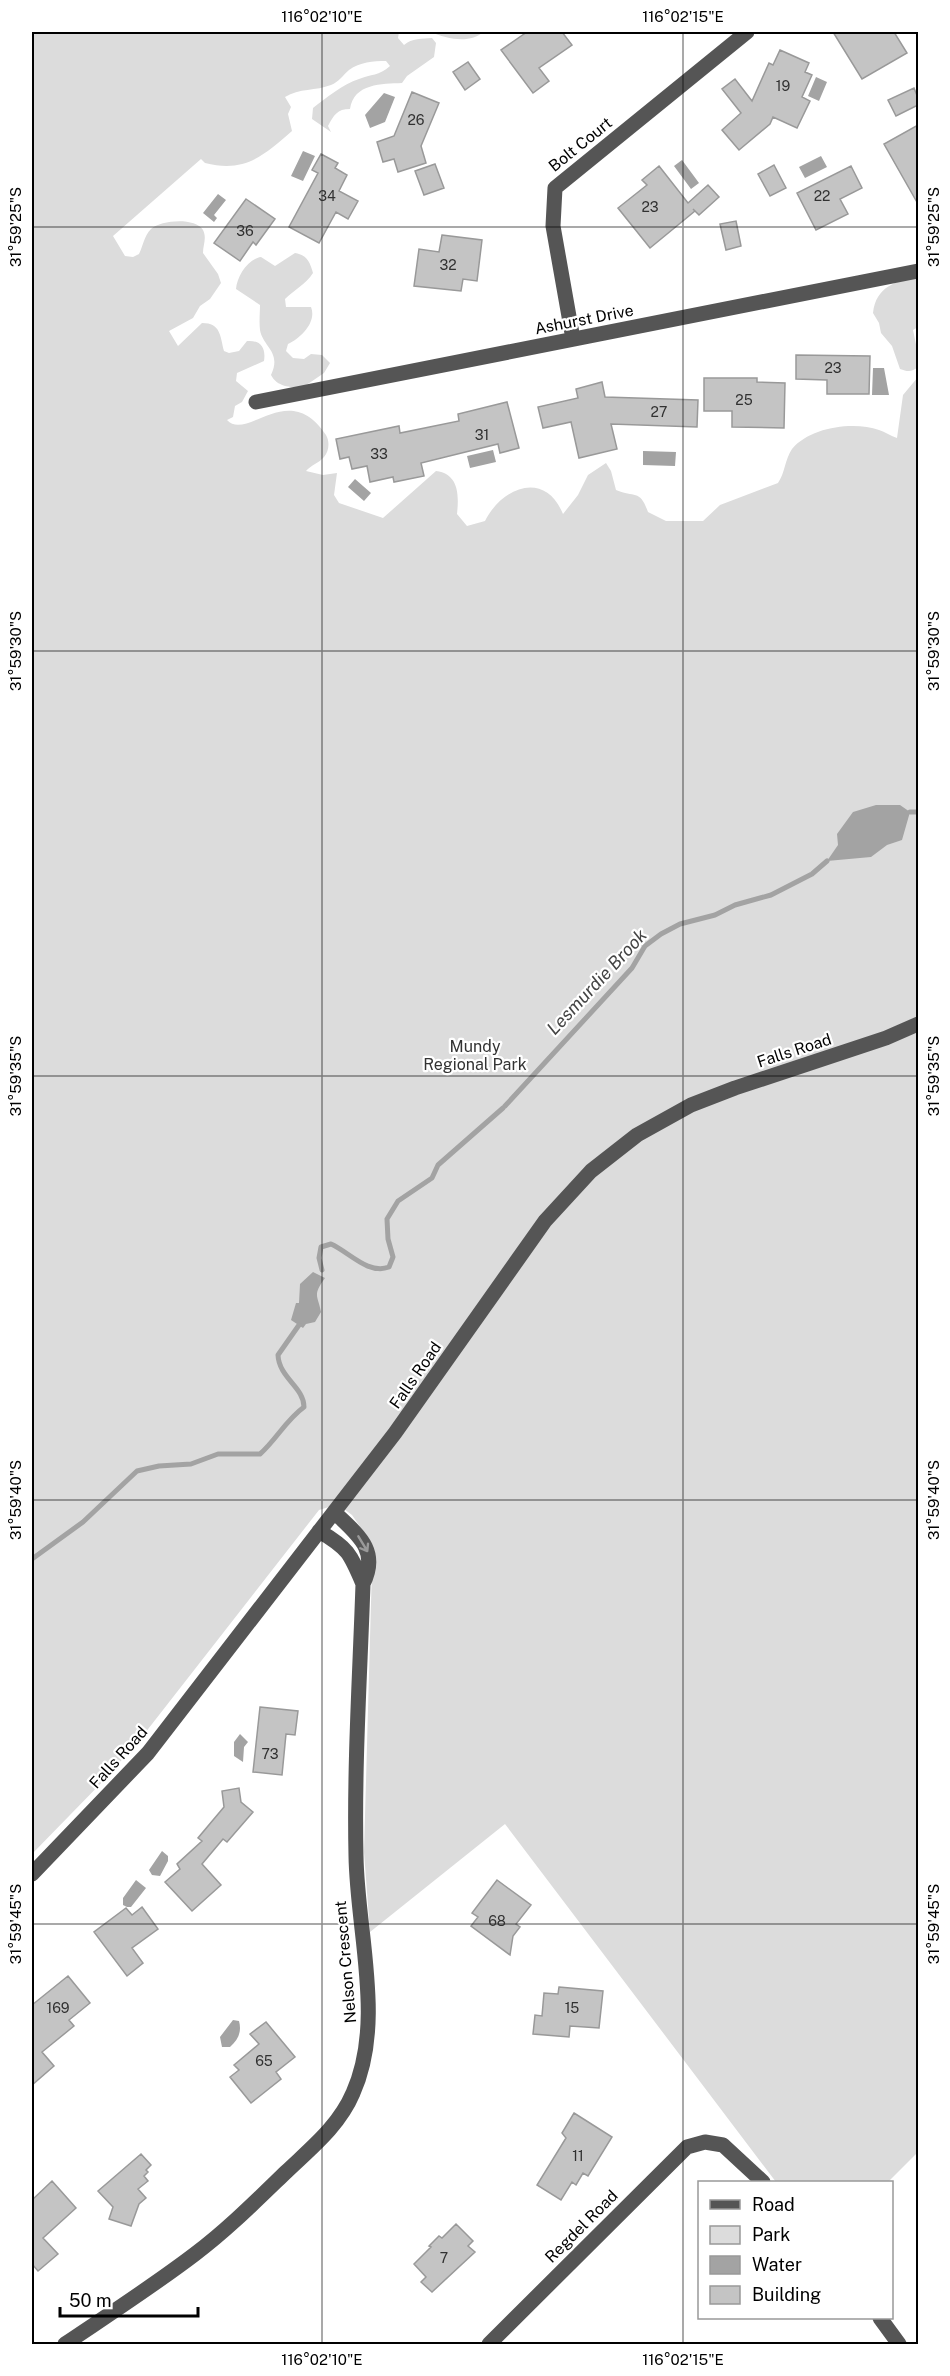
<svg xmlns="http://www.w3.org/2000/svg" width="950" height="2376" viewBox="0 0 950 2376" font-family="'Public Sans',sans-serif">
<rect width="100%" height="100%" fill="#fff"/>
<path fill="#dcdcdc" d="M32,32H399L398,38L404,45C412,38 422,39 432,38L436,43L434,57L407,76L402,83C382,84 354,83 350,109C337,109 334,115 328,126L331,132L312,119L313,108C326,98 343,84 359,79C371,74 379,76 390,66L386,61C373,61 360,62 349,70C343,75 339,82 331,85C316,91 299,88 285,97L291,107L288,114L292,131C263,156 245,173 205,163L201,159L113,236L125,256L133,257L139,254C143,246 144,236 151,229C161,220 195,217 203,230C207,238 203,245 203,253L218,274L221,283L210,299L200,306L193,318L169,331L178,346L202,323C221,323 220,336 224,351L229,353L239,351L247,341C261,340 266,348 264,361L237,373L236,381L248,391L242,402L235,406L233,417L227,420C247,442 289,378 326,435C330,442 329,451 324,457C319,463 311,465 306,471L323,475L337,473L334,495L339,503L383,518L436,471C459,474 459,495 457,514L467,526L485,521C502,487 545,470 563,514L578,495L588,475L606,463L611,471L616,490C635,498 640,489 648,512L666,521H703L720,505L778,483C785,473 785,459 792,449C810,427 854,421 879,430C885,432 891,436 897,438L903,395L918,377V2152L888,2182H776L505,1824L370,1932L364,1852L372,1567L370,1541L352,1515L344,1509L329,1507L319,1510L145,1733L108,1776L32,1854Z
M431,32H483C471,44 446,39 431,32Z
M295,253C307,255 310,262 313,273C306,284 294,290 285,299L286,307H311C317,322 301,338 288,344L286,351L293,358L304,359L311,354L322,355L330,363L324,373L302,388C290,387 277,387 271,375C282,352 263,347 260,330C259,322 260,312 260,305L236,289C237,276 248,259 261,257L275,266Z
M918,275V327L913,330L918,354V367C912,372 908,372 900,369L892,346L881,333L879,323L873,313C876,286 896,282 918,275Z"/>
<path fill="#a3a3a3" d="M816,77L827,82L819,101L808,96Z
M384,93L395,97L385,122L370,128L365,115Z
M303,151L315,156L303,181L291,176Z
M821,156L827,167L805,178L799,167Z
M682,160L699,183L691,189L674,166Z
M218,194L226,200L214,215L217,218L214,222L203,213Z
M873,368H884L889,395H872Z
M493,450L496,462L470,468L467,456Z
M643,451L676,452L675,466L643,465Z
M355,479L371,493L364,501L348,487Z
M876,805H900L910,812L902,840L887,845L871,857L827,861L838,845L837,834L853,812Z
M313,1272L325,1278C312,1296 318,1295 321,1312L315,1322L306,1324L303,1328L291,1320L296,1303H299L300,1284Z
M240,1734L248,1742L244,1747L243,1762L234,1756V1742Z
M162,1851L168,1856V1861L160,1876L152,1875L149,1870Z
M136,1880L146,1888L131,1907H127L123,1905V1898Z
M233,2020L239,2021C242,2032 238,2040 230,2047H222L220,2037Z"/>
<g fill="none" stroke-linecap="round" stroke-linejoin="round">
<path stroke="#a3a3a3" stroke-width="5" d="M910,812H918
M505,1106L632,968L645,946L661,934L680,924L715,915L735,905L771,895L812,874L827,861
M322,1270L319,1258L321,1247L331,1244C349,1252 368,1275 389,1267L393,1257L388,1239L387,1219L398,1201L432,1178L438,1165L503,1108
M32,1559L83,1522L137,1471L159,1466L191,1464L218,1454H260C276,1440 286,1420 304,1407C304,1387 279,1378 278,1355L299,1325"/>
</g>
<path fill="#c4c4c4" stroke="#999" stroke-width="1.5" d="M527,32H562L572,45L539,68L549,81L533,93L501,50Z
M833,32H894L907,53L862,79Z
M780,50L809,63L805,72L812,75L802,97L810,101L797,128L773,117L770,124L739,150L722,130L741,113L722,89L735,79L752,101L769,63L773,65Z
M468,62L480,79L465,90L453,72Z
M914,88L918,98V105L896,116L888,100Z
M412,92L439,103L421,146L426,163L398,172L394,159L383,162L377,142L394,136Z
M918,125V204L884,144Z
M321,154L338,163L335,168L347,175L339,191L358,201L348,219L336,212L319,243L289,227L318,173L312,170Z
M435,164L444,188L424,195L415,171Z
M774,165L786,188L770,196L758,174Z
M659,166L688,203L708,185L719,197L699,215L693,209L695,211L650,248L618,208L647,185L642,180Z
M851,166L862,188L840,199L848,214L816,230L797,193Z
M246,199L275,219L256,245L253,242L240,261L214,243Z
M736,221L741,246L726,250L720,224Z
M442,235L482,240L477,281L463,279L461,291L414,286L419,249L439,252Z
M796,355L870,356L869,394H827V380L796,379Z
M704,378H757V382L785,383L784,428L732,427V411H704Z
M602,382L605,397L698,400L697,427L611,424L617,449L579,458L571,422L543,428L538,407L578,398L576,389Z
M507,402L519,448L500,453L498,444L421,463L424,476L394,482L393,477L370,482L367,466L352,469L349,457L340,459L336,439L399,426L400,433L459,421L458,414Z
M260,1707L298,1711L295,1735L286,1734L282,1775L253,1772Z
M239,1788L241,1802L253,1812L227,1842L223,1839L202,1864L221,1885L192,1911L165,1882L180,1869L177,1864L202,1841L198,1838L224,1807L222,1791Z
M497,1880L531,1905L516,1924L520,1927L513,1936L510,1955L471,1926L478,1917L472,1913Z
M142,1907L158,1929L132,1948L143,1963L127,1976L94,1932L126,1908L132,1915Z
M68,1976L90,2003L69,2020L74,2026L42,2052L54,2066L32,2085V2005Z
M559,1987L603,1991L599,2028L570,2026L569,2037L533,2034L535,2015L542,2016L544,1993L558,1994Z
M266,2022L295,2057L276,2072L281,2079L251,2103L230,2077L239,2070L234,2065L259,2044L250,2034Z
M574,2113L612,2137L588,2176L583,2173L576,2185L572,2182L561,2200L537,2185L566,2138L562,2133Z
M141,2154L151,2165L146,2170L148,2172L144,2176L148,2181L138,2189L146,2198L139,2204L131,2226L109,2219L113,2207L98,2191Z
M52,2181L76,2208L43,2238L58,2254L38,2271L32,2264V2200Z
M456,2224L473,2241L468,2246L475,2252L432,2292L421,2282L426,2277L414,2264L431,2247L429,2246L439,2236L442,2238Z"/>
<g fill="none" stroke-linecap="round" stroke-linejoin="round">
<path stroke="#555" stroke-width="15" d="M573,339L553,226L555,188L747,32
M256,402L918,271
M334,1512C357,1534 380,1550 363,1584
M32,1874L148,1753L395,1433L545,1221L591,1171L637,1135L691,1105L735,1088L886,1038L918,1024
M880,2318L899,2344
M65,2344C108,2315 153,2286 195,2254C227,2230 257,2200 286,2172C311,2148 339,2126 353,2093C385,2022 357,1932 356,1856C354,1765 360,1674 363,1584C350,1553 348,1548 319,1531
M489,2344L687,2147L705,2142L723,2145L763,2182"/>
</g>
<defs><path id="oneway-shaft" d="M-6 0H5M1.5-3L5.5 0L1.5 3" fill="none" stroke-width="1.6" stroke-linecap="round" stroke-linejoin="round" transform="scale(1.5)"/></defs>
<use stroke="#999" href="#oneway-shaft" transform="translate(363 1544) rotate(59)"/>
<path fill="none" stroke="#000" stroke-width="1.5" stroke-opacity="0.45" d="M322,32V2344M683,32V2344M32,227H918M32,651H918M32,1076H918M32,1500H918M32,1924H918"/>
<g text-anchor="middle" stroke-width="4.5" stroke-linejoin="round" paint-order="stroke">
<g font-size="14" fill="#313131">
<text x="783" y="91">19</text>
<text x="416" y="125">26</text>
<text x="327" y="201">34</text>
<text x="822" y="201">22</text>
<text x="650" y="212">23</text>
<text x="245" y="236">36</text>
<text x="448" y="270">32</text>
<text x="833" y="373">23</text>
<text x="744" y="405">25</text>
<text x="659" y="417">27</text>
<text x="482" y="440">31</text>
<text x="379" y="459">33</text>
<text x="270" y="1759">73</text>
<text x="497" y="1926">68</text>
<text x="58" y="2013">169</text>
<text x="572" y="2013">15</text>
<text x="264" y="2066">65</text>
<text x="578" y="2161">11</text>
<text x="444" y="2263">7</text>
</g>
<g font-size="16" fill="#000" stroke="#fff">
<text transform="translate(580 144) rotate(-39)" y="6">Bolt Court</text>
<text transform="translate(584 319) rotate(-11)" y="6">Ashurst Drive</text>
<text transform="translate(794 1050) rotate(-18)" y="6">Falls Road</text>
<text transform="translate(415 1375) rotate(-55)" y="6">Falls Road</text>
<text transform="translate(118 1757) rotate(-48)" y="6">Falls Road</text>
<text transform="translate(345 1962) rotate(-95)" y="6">Nelson Crescent</text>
<text transform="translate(581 2226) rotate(-45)" y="6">Regdel Road</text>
</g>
<g font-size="16" fill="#333" stroke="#fff">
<text x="475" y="1052">Mundy<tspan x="475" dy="18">Regional Park</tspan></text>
</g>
<g font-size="18" font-style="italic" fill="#444" stroke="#fff">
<text transform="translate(597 982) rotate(-47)" y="6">Lesmurdie Brook</text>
</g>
</g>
<rect width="950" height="2376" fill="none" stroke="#ffffff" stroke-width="66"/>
<rect x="698" y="2181" width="195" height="138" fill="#ffffff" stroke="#999999" stroke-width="1.5"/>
<rect x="710" y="2200" width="30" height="9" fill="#555555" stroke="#999999" stroke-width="1.5"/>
<text x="752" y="2211" font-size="18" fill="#000000">Road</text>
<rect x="710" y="2226" width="30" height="18" fill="#dcdcdc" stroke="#999999" stroke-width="1.5"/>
<text x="752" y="2241" font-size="18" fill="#000000">Park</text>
<rect x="710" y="2256" width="30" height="18" fill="#a3a3a3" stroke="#999999" stroke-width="1.5"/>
<text x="752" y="2271" font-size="18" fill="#000000">Water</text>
<rect x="710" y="2286" width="30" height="18" fill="#c4c4c4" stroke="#999999" stroke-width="1.5"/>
<text x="752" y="2301" font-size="18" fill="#000000">Building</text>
<path d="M60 2307v9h138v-9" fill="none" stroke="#000000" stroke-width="3"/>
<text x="69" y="2307" font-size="18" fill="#000000" stroke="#ffffff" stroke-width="4.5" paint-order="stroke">50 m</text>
<rect x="33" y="33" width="884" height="2310" fill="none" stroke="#000" stroke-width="2"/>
<g font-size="15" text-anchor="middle" fill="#000">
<text x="322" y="22">116°02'10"E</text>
<text x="683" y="22">116°02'15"E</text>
<text transform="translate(16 227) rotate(-90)" y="5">31°59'25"S</text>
<text transform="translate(934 227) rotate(-90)" y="5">31°59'25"S</text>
<text transform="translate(16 651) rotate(-90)" y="5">31°59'30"S</text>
<text transform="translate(934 651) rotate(-90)" y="5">31°59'30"S</text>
<text transform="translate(16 1076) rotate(-90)" y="5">31°59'35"S</text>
<text transform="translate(934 1076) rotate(-90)" y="5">31°59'35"S</text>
<text transform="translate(16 1500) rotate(-90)" y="5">31°59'40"S</text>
<text transform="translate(934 1500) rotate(-90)" y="5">31°59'40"S</text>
<text transform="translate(16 1924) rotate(-90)" y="5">31°59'45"S</text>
<text transform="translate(934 1924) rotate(-90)" y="5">31°59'45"S</text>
<text x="322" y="2365">116°02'10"E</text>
<text x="683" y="2365">116°02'15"E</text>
</g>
</svg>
